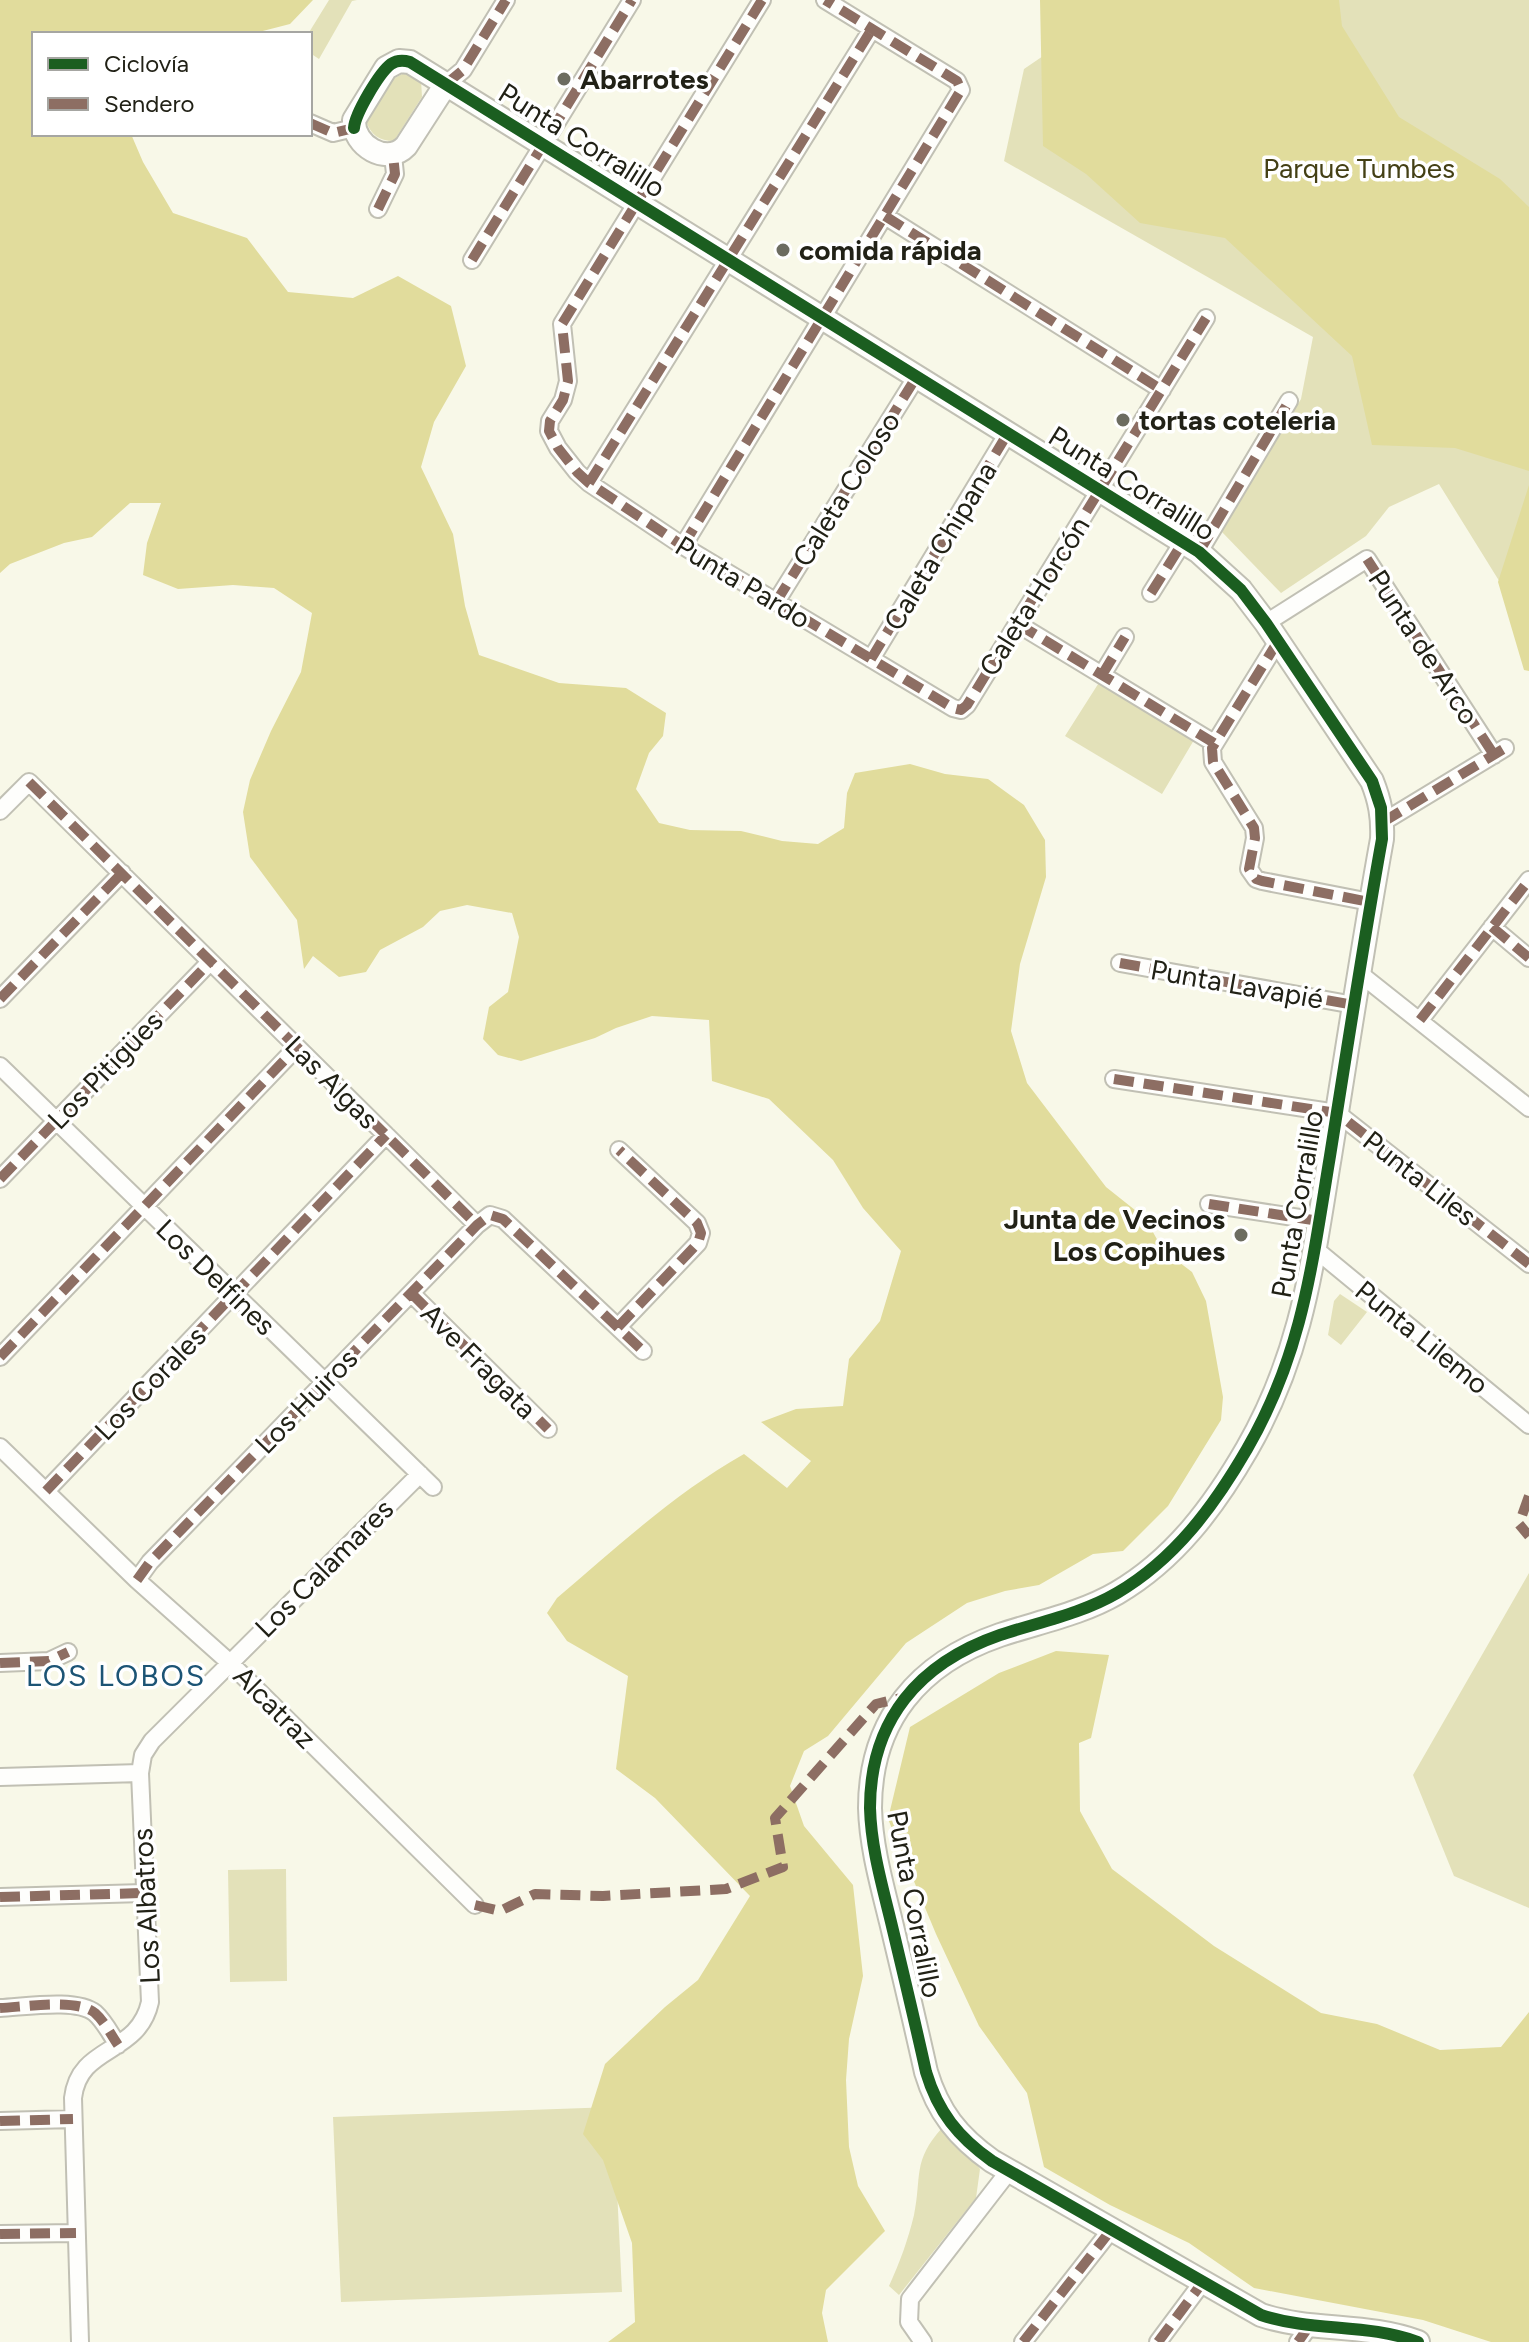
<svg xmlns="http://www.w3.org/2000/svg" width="1529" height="2342" viewBox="0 0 1529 2342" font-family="Figtree,sans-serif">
<rect width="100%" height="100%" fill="#f8f8e8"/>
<path fill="#e3e1b9" d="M329,0H357L352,1L319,59L310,53V34H308Z
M1090,0H1529V629L1439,484L1389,507L1366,536L1281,593L1222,532L1301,399L1313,337L1004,161L1024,69L1093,22Z
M404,73L410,74L421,80L422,97L394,141C379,141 371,135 366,121L393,79Z
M1100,681L1194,740L1162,794L1065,736Z
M1340,1294L1367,1312L1341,1345L1328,1335L1334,1301Z
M1529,1573V1908L1454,1876L1413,1775Z
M286,1869L287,1981L230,1982L228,1870Z
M613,2107L622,2292L341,2302L333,2117Z
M942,2128L967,2152L980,2169L976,2198L899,2295L889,2286C900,2262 908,2240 914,2215C922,2177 912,2161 942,2128Z"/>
<path fill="#e1dc9c" d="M0,0H313L290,24L251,34H34V134H131L143,162L173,213L247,238L288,292L353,298L398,276L451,306L466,366L434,422L421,467L453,534L465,606L479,655L559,683L626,688L666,713L663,736L649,753L636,789L659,823L690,830L741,831L782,841L818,844L844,828L847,793L855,773L910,764L945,774L988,779L1024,805L1045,840L1046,877L1020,964L1011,1031L1027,1083L1106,1187L1145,1218L1163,1250L1192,1272L1206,1301L1223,1397L1221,1420L1168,1506L1123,1551L1093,1554L1039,1585L1005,1591L967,1603L906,1643L828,1736L804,1751L790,1786L804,1826L853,1885L863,1976L849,2039L846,2080L849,2147L858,2186L885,2231L826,2290L822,2313L828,2342H608L635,2322L632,2243L603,2160L583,2134L605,2064L665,2007L698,1980L750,1896L655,1798L616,1769L628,1676L567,1641L547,1613L557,1598C617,1547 675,1493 744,1454L787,1488L811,1461L761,1422L796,1409L843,1406L849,1359L880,1321L901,1251L863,1208L833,1160L769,1099L712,1081L709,1020L652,1016L616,1028L595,1038L521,1061L498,1055L483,1039L489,1007L508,992L519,937L512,913L467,905L440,911L423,927L380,950L366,972L339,977L313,956L304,969L297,920L250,857L243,812L250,780L271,731L301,672L312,613L274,588L233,585L178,589L143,575L147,543L161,503H130L92,537L64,543L10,564L0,573Z
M1040,0H1339L1342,26L1399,117L1500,179L1529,207V471L1455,448L1372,445L1352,356L1225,238L1140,223L1086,174L1043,146Z
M1529,485V671L1524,670L1498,582Z
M1056,1651L1109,1655L1091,1738L1079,1743L1080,1811L1112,1869L1214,1946L1321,2013L1377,2024L1440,2050L1501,2047L1529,2012V2342H1491L1423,2320L1254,2288L1189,2243L1110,2205L1044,2167L1027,2093L979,2026L936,1934L888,1819L910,1727L999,1673Z"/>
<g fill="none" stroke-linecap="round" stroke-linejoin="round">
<defs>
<path id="minor" d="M762,0L562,324L568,381L563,400L550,421L549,431L558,448L577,472L589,483L683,546L953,708L961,710L967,705L1206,318
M446,84L463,70L506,0
M310,123L333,133L354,128
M378,209L395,174L393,155
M885,216L1162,390
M472,260L632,0
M589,483L872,29
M683,546L961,90L957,81L825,0
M1199,552L1289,401
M1151,593L1183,542
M776,602L917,376
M1266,623L1367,559L1494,755
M1018,624L1214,743
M1278,641L1212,748L1213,762L1254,828L1255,838L1249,869L1256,879L1262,881L1370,902
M871,659L1008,433
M1102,675L1125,637
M0,811L29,782L477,1225
M1383,822L1505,748
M1492,927L1529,958
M1120,963L1354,1005
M1359,973L1529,1108
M0,999L122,873
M1420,1020L1529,880
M0,1066L433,1487
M1114,1079L1337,1113L1529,1264
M0,1179L210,962
M1209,1204L1319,1221
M1315,1249L1529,1425
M411,1293L548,1429
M618,1327L698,1243L701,1233L697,1223L619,1150
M0,1357L297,1047
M0,1447L137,1580L229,1662L475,1905
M46,1491L386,1135
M137,1580L150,1562L477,1225L490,1215L503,1219L643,1351
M0,1663L49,1661L68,1652
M0,1777L140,1773
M0,1897L144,1893
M0,2008C24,2007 77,1998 95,2013C105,2022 111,2035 118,2045
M0,2121L73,2119
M0,2234L76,2233
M80,2342L73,2098C79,2044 138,2056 150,2002L140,1773L143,1755L152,1741L420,1474
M923,2342L909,2322L910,2299L1009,2171
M1023,2342L1111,2230
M1158,2342L1202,2283
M1298,2342L1310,2325"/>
<path id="tertiary" d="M446,84L406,146C387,166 353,146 354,120L386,68L399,61L410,62L1199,552L1241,590L1266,623L1372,781C1380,801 1383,817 1382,839C1363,944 1347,1050 1330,1156C1312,1264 1303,1352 1247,1449C1214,1506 1175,1559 1117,1593C1081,1614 1039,1622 1000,1635C919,1663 870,1720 870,1808C871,1847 882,1885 891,1922C903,1972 915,2022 926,2072C938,2112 958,2137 992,2161L1261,2315C1312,2332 1367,2323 1418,2342"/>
</defs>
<use href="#minor" stroke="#c1c0b4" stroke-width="20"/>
<use href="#tertiary" stroke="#c1c0b4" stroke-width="26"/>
<use href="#minor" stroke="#fefefc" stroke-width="16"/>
<use href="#tertiary" stroke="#fefefc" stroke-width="22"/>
<path stroke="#8d6e63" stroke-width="10" stroke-dasharray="20 10" stroke-linecap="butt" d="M762,0L562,324L568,381L563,400L550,421L549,431L558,448L577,472L589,483L683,546L953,708L961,710L967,705L1206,318
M446,84L463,70L506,0
M310,123L333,133L354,128
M378,209L395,174L393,155
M885,216L1162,390
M472,260L632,0
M589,483L872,29
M683,546L961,90L957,81L825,0
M1199,552L1289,401
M1367,559L1494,755
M1151,593L1183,542
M776,602L917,376
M1018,624L1214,743
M1278,641L1212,748L1213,762L1254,828L1255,838L1249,869L1256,879L1262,881L1370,902
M871,659L1008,433
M1102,675L1125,637
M29,782L477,1225
M1383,822L1505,748
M1492,927L1529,958
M1120,963L1354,1005
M0,999L122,873
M1420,1020L1529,880
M1114,1079L1337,1113L1529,1264
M0,1179L210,962
M1209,1204L1319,1221
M411,1293L548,1429
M618,1327L698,1243L701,1233L697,1223L619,1150
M0,1357L297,1047
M46,1491L386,1135
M1529,1496L1519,1524L1529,1536
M137,1580L150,1562L477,1225L490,1215L503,1219L643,1351
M0,1663L49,1661L68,1652
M0,1897L144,1893
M475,1905L500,1911L535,1894L603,1896L726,1889L783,1867L775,1818L876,1704L905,1697
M0,2008C24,2007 77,1998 95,2013C105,2022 111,2035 118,2045
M0,2121L73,2119
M0,2234L76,2233
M1023,2342L1111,2230
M1158,2342L1202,2283
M1298,2342L1310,2325"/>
<defs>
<path id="cycleway" d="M354,128C355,114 379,73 391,64C397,60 403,60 410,62L1199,552L1241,590L1266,623L1372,781L1381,808L1382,839C1363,944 1347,1050 1330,1156C1312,1264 1303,1352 1247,1449C1214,1506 1175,1559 1117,1593C1081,1614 1039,1622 1000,1635C919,1663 870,1720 870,1808C871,1847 882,1885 891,1922C903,1972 915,2022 926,2072C938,2112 958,2137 992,2161L1261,2315C1312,2332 1367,2323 1418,2342"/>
</defs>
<use href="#cycleway" stroke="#fff" stroke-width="17"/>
<use href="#cycleway" stroke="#1b5e20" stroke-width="12"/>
</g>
<g fill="#6c6c60" stroke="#fff" stroke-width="3">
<circle cx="564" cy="79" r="8"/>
<circle cx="783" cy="250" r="8"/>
<circle cx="1123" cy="420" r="8"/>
<circle cx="1241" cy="1235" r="8"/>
</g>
<g text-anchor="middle" stroke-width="7" stroke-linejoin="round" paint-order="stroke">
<g font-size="28" font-weight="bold" fill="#212116" stroke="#fff" text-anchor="start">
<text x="580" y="89">Abarrotes</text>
<text x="799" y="260">comida rápida</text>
<text x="1139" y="430">tortas coteleria</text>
<text x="1225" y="1229" text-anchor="end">Junta de Vecinos<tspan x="1225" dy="32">Los Copihues</tspan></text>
</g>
<g font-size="28" fill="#212116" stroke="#fff">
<text transform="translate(582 140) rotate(32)" y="10">Punta Corralillo</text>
<text transform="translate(1132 483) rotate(32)" y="10">Punta Corralillo</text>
<text transform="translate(846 489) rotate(-58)" y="10">Caleta Coloso</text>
<text transform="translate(940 546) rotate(-59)" y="10">Caleta Chipana</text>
<text transform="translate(743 582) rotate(31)" y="10">Punta Pardo</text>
<text transform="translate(1034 596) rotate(-58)" y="10">Caleta Horcón</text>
<text transform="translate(1424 647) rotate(57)" y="10">Punta de Arco</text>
<text transform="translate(1237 984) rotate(10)" y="10">Punta Lavapié</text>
<text transform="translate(105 1070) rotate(-46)" y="10">Los Pitigües</text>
<text transform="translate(332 1082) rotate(45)" y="10">Las Algas</text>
<text transform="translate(1420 1178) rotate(38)" y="10">Punta Liles</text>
<text transform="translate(1297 1204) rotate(-80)" y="10">Punta Corralillo</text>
<text transform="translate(216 1277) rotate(44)" y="10">Los Delfines</text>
<text transform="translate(1422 1337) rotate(39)" y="10">Punta Lilemo</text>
<text transform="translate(479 1361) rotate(45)" y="10">Ave Fragata</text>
<text transform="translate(150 1383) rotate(-46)" y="10">Los Corales</text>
<text transform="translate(306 1401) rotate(-46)" y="10">Los Huiros</text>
<text transform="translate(324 1568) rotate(-45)" y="10">Los Calamares</text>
<text transform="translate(275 1707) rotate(45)" y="10">Alcatraz</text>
<text transform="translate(915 1904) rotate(79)" y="10">Punta Corralillo</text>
<text transform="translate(146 1906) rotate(-93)" y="10">Los Albatros</text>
</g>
<g font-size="28" fill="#444015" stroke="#fff">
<text x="1359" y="178">Parque Tumbes</text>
</g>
<g font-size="30" letter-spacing="2" fill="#1c5475" stroke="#fff">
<text x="116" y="1686">LOS LOBOS</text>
</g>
</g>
<rect x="32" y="32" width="280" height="104" fill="#ffffff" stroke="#a6a6a2" stroke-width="2"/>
<rect x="48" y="58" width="40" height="12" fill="#1b5e20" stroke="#a6a6a2" stroke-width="2"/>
<text x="104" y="72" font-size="24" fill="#212116">Ciclovía</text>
<rect x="48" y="98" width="40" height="12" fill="#8d6e63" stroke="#a6a6a2" stroke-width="2"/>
<text x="104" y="112" font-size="24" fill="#212116">Sendero</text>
</svg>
